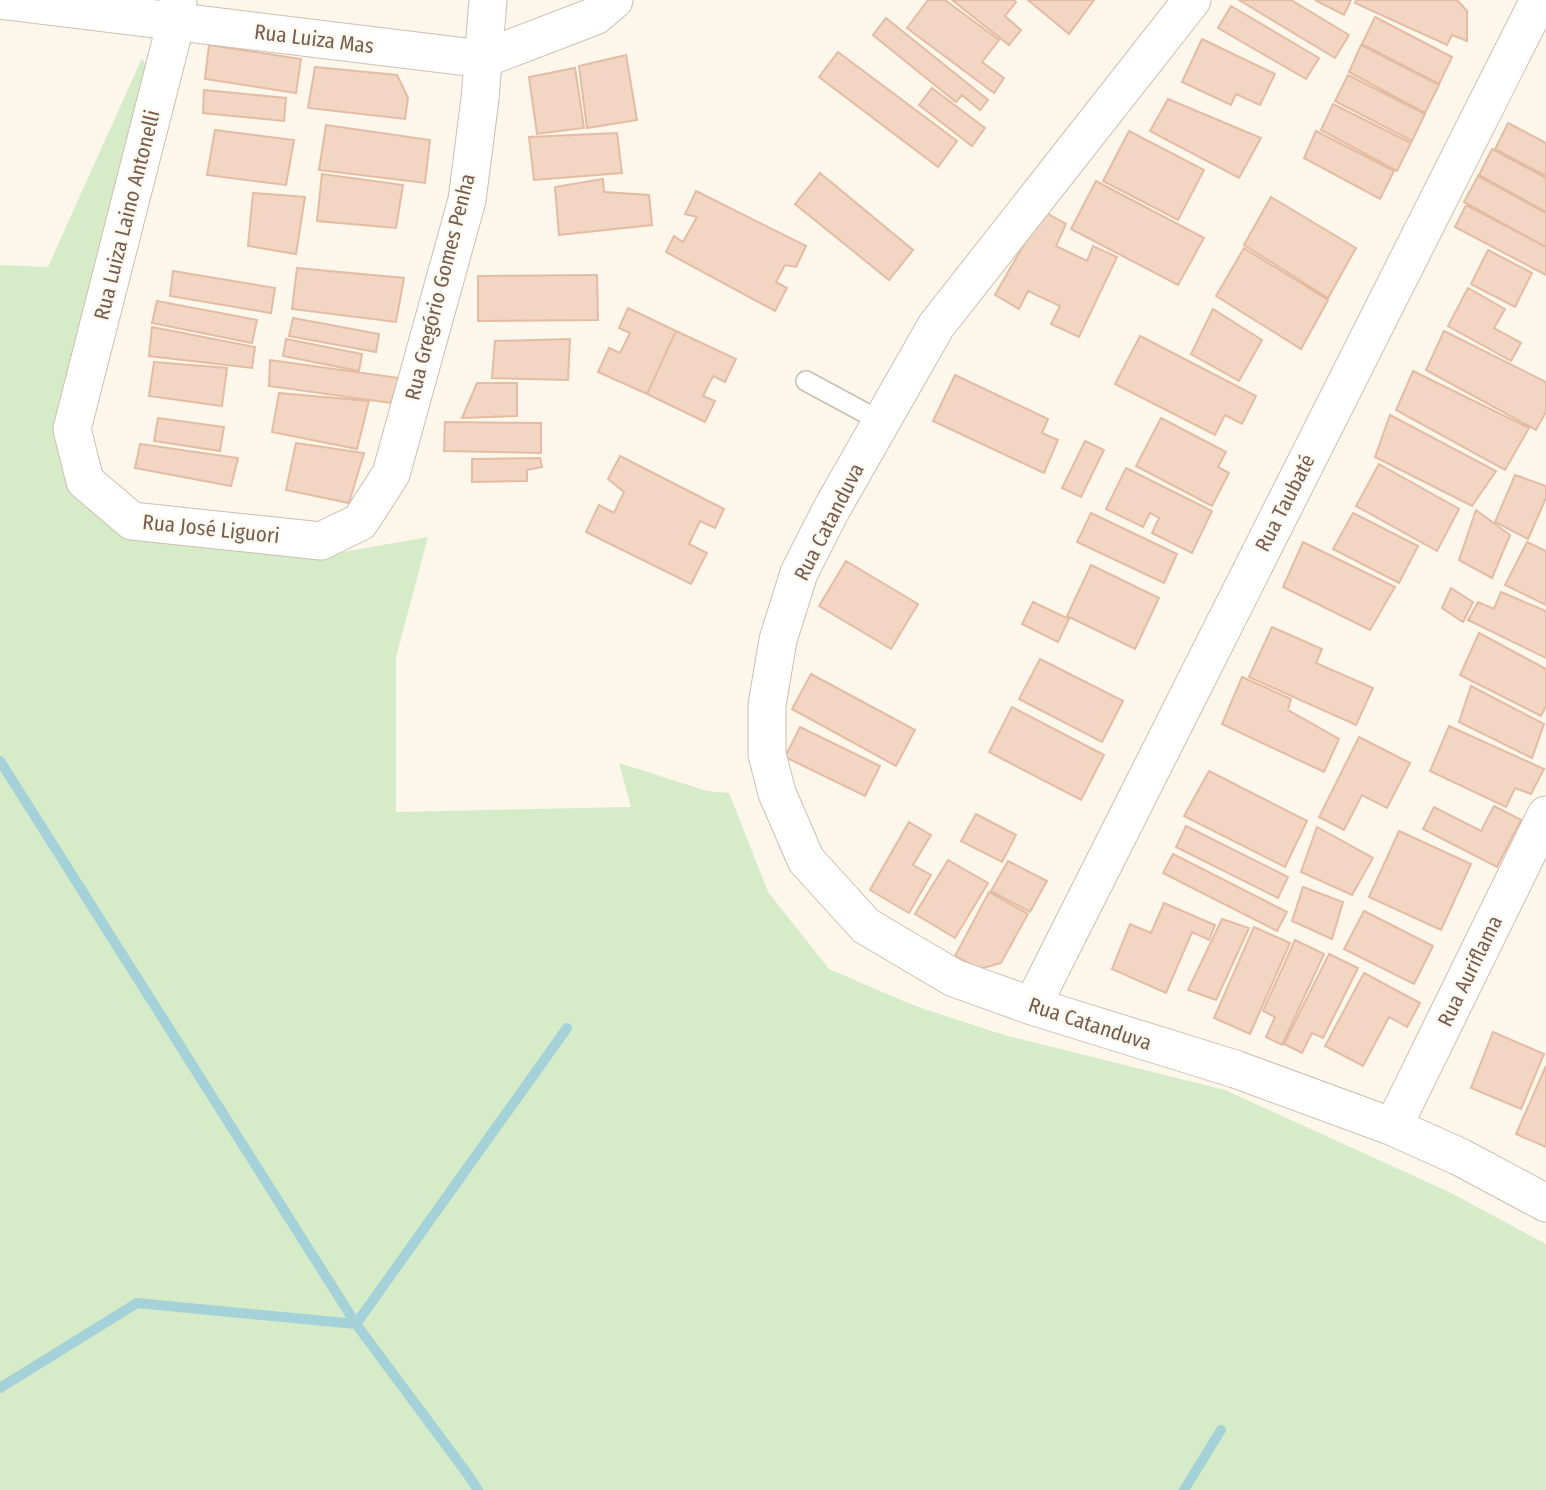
<svg xmlns="http://www.w3.org/2000/svg" width="1546" height="1490" viewBox="0 0 1546 1490" font-family="'Fira Sans Condensed',sans-serif">
<rect width="100%" height="100%" fill="#fcf6eb"/>
<path fill="#d6ebc8" d="M142,58L151,74L61,429L118,529L321,556L428,537L396,657V812L631,807L619,763L707,791L729,793L768,892L829,969L915,1006L1004,1035L1225,1090L1449,1192L1546,1244V1490H0V265L48,267Z"/>
<g fill="none" stroke-linecap="round" stroke-linejoin="round">
<path stroke="#a5d1d9" stroke-width="10" d="M0,761L356,1324L466,1472L478,1490
M0,1388L137,1303L356,1324L567,1028
M1184,1490L1221,1430"/>
</g>
<path fill="#f2d5c2" stroke="#e4bca3" stroke-width="2" d="M928,0H945L999,40L982,62L1004,78L994,93L907,28Z
M952,0H1014L1016,2L1005,16L1021,30L1009,45Z
M1028,0H1094L1069,34Z
M1239,0H1291L1349,35L1335,58Z
M1315,0H1351L1344,15Z
M1356,0H1457L1467,11V41L1452,35L1447,45L1355,3Z
M1231,6L1319,58L1306,79L1218,28Z
M1375,17L1452,57L1439,84L1362,44Z
M886,18L988,100L980,110L962,95L956,102L873,35Z
M1202,39L1275,74L1260,105L1236,94L1231,105L1182,82Z
M209,45L301,59L296,93L205,79Z
M1361,45L1439,85L1425,113L1349,72Z
M838,52L957,141L938,167L819,77Z
M626,55L637,120L587,128L579,66Z
M315,67L397,75L408,98L405,119L308,108Z
M575,68L584,128L537,134L529,77Z
M1348,75L1425,114L1412,141L1335,101Z
M932,88L985,128L972,146L919,105Z
M204,90L286,98L284,121L203,113Z
M1168,99L1261,138L1239,178L1150,131Z
M1333,104L1411,143L1397,171L1321,130Z
M1508,123L1546,143V176L1495,149Z
M326,125L430,140L425,183L319,170Z
M215,130L294,140L286,185L207,175Z
M1129,131L1204,170L1178,220L1103,181Z
M1316,131L1394,171L1380,199L1304,158Z
M617,133L622,173L534,180L529,137Z
M1492,149L1546,178V212L1479,175Z
M820,173L913,250L889,280L795,204Z
M322,174L403,185L396,228L317,221Z
M1478,176L1546,213V247L1464,202Z
M603,179L604,192L649,195L652,225L559,235L555,187Z
M1096,181L1204,238L1178,285L1071,229Z
M696,191L806,246L796,267L785,265L776,282L787,288L775,311L666,252L674,236L683,242L697,217L685,214Z
M253,193L305,197L296,254L248,246Z
M1271,197L1356,248L1328,298L1244,245Z
M1466,205L1546,247V275L1455,227Z
M1043,211L1066,224L1056,246L1087,261L1093,246L1117,257L1079,337L1051,324L1060,306L1028,291L1019,309L995,295Z
M1244,248L1328,300L1301,349L1216,296Z
M1488,250L1532,273L1515,307L1471,284Z
M297,268L404,278L396,322L292,309Z
M173,271L275,288L271,313L170,296Z
M597,275L598,320L478,321V276Z
M1468,288L1505,309L1494,328L1521,343L1511,361L1448,326Z
M157,301L257,320L252,343L152,323Z
M628,308L676,331L647,394L598,372L609,348L620,353L630,333L619,328Z
M1213,309L1262,340L1239,381L1191,354Z
M293,318L379,334L376,352L289,336Z
M152,327L255,347L252,368L149,356Z
M676,331L736,359L725,382L713,376L703,396L715,401L705,422L647,394Z
M1444,331L1546,382V412L1536,430L1426,370Z
M1140,336L1256,396L1242,424L1225,415L1215,435L1115,384Z
M286,339L362,354L359,371L283,356Z
M570,339L568,380L492,378L495,341Z
M270,360L399,378L391,403L269,386Z
M154,362L227,368L222,406L149,396Z
M1413,371L1529,428L1505,470L1396,410Z
M955,375L1048,419L1042,433L1058,440L1044,473L933,421Z
M477,383H517V416L462,418Z
M279,393L369,401L357,449L272,432Z
M1390,415L1496,471L1472,506L1375,457Z
M158,418L224,427L220,451L154,441Z
M1161,418L1226,452L1218,467L1229,473L1212,506L1136,466Z
M445,422L541,423V453L444,451Z
M1085,441L1104,450L1081,497L1062,488Z
M296,443L364,453L349,503L286,490Z
M140,444L238,458L231,486L135,468Z
M620,456L724,509L715,528L700,521L689,544L707,553L691,584L586,532L599,505L614,513L624,492L608,479Z
M540,458L542,467L527,470V481L472,482V459Z
M1379,464L1459,509L1437,551L1356,506Z
M1126,468L1212,511L1192,553L1152,533L1159,518L1150,513L1143,527L1106,509Z
M1515,475L1546,486V498L1528,539L1495,522Z
M1476,510L1510,535L1492,578L1459,560Z
M1091,513L1177,554L1164,583L1077,542Z
M1353,513L1418,546L1399,583L1333,549Z
M1303,542L1395,587L1370,630L1283,587Z
M1527,542L1546,551V605L1505,585Z
M846,561L918,604L891,649L819,606Z
M1091,565L1159,598L1135,649L1067,616Z
M1451,588L1473,602L1463,622L1442,608Z
M1501,592L1546,611V658L1468,620L1478,602L1494,609Z
M1033,602L1069,619L1058,642L1022,624Z
M1272,627L1322,649L1316,663L1373,688L1356,725L1249,677Z
M1479,633L1546,669V706L1541,716L1460,675Z
M1040,659L1123,701L1102,742L1019,699Z
M811,674L915,730L896,766L792,709Z
M1242,677L1291,699L1288,710L1339,739L1324,772L1222,724Z
M1471,686L1544,724L1532,758L1459,722Z
M1012,707L1104,755L1081,800L989,752Z
M1449,726L1544,769L1531,794L1515,788L1506,807L1430,771Z
M800,727L880,766L865,796L785,757Z
M1359,737L1410,763L1387,808L1362,795L1344,830L1319,817Z
M1209,771L1307,821L1285,867L1184,816Z
M1494,806L1521,820L1497,867L1423,829L1434,807L1481,831Z
M976,814L1016,835L1002,862L961,841Z
M909,822L931,835L913,865L931,875L909,913L870,890Z
M1186,826L1288,877L1278,898L1176,847Z
M1317,827L1373,858L1352,895L1301,872Z
M1399,831L1471,864L1441,930L1369,897Z
M1173,854L1287,912L1277,931L1163,873Z
M948,860L988,883L955,938L915,914Z
M1008,861L1047,881L1030,912L991,891Z
M1303,887L1343,902L1332,939L1292,921Z
M989,892L1028,914L1001,963L980,969L955,956Z
M1164,903L1215,925L1209,940L1192,932L1166,993L1112,969L1130,924L1151,933Z
M1364,911L1433,946L1414,984L1344,949Z
M1222,919L1249,928L1216,1000L1188,990Z
M1254,927L1290,943L1250,1034L1214,1018Z
M1295,940L1324,954L1282,1045L1266,1037L1275,1017L1263,1011Z
M1329,954L1358,968L1323,1038L1312,1033L1302,1053L1284,1044Z
M1364,973L1420,1003L1407,1027L1389,1017L1363,1066L1325,1046Z
M1493,1032L1544,1054L1521,1109L1471,1088Z
M1546,1066V1147L1516,1134Z"/>
<g fill="none" stroke-linecap="round" stroke-linejoin="round">
<defs>
<path id="service" d="M806,381L882,422"/>
<path id="minor" d="M0,0L483,59L595,16L614,0
M178,0L176,22L72,429L85,481L132,521L321,541L360,522L391,474L467,200L480,99L488,0
M1192,0L936,326L831,510L799,573L778,640L767,705V754L777,793L806,860L866,926L954,978L1032,1006L1235,1069L1393,1127L1460,1157L1546,1203
M1032,1006L1539,0
M1393,1127L1546,815"/>
</defs>
<use href="#service" stroke="#cfbeaf" stroke-width="22"/>
<use href="#minor" stroke="#cfbeaf" stroke-width="39"/>
<use href="#service" stroke="#fff" stroke-width="19"/>
<use href="#minor" stroke="#fff" stroke-width="37"/>
</g>
<g text-anchor="middle" stroke-width="5" stroke-linejoin="round" paint-order="stroke">
<g font-size="21" fill="#785c4d" stroke="#fffaf2">
<text transform="translate(314 39) rotate(7)" y="7">Rua Luiza Mas</text>
<text transform="translate(127 215) rotate(-76)" y="7">Rua Luiza Laino Antonelli</text>
<text transform="translate(440 287) rotate(-76)" y="7">Rua Gregório Gomes Penha</text>
<text transform="translate(1285 503) rotate(-63)" y="7">Rua Taubaté</text>
<text transform="translate(829 522) rotate(-63)" y="7">Rua Catanduva</text>
<text transform="translate(211 529) rotate(6)" y="7">Rua José Liguori</text>
<text transform="translate(1470 971) rotate(-64)" y="7">Rua Auriflama</text>
<text transform="translate(1090 1024) rotate(18)" y="7">Rua Catanduva</text>
</g>
</g>
</svg>
